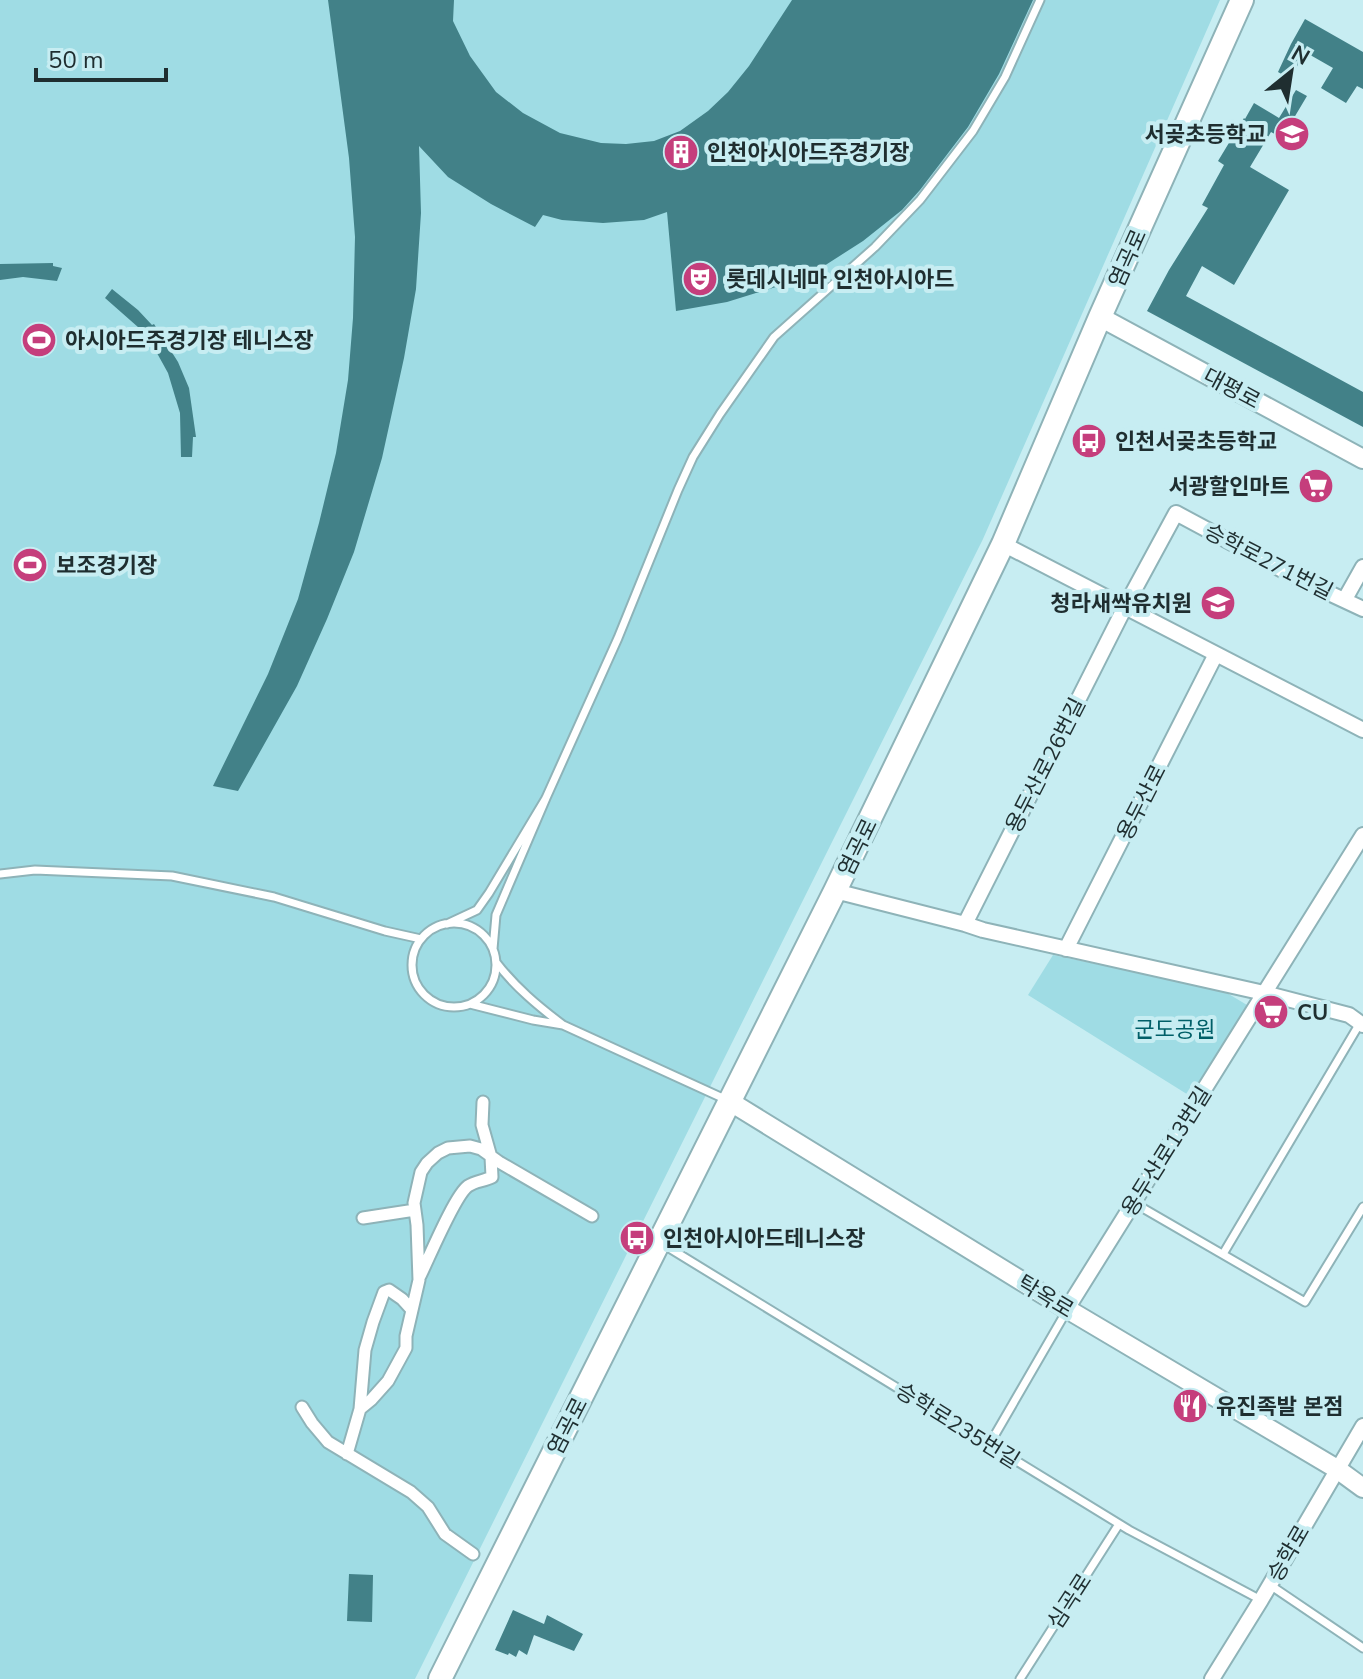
<svg xmlns="http://www.w3.org/2000/svg" width="1363" height="1679" viewBox="0 0 1363 1679" font-family="'Nunito Sans','Noto Sans KR',sans-serif">
<rect width="100%" height="100%" fill="#c7edf2"/>
<path fill="#9fdce4" d="M0,0H1220L983,539L415,1679H0Z
M1053,955L1222,990L1247,1005L1190,1096L1028,995Z"/>
<path fill="#428188" d="M328,0H454L453,21L470,56L496,92L523,113L560,133L601,143L626,144L654,141L680,131L708,111L728,92L749,66L792,0H1033L999,74L968,127L920,190L902,210L863,241L824,266L792,282L727,302L676,311L667,212L644,220L603,223L562,220L543,215L535,227L491,204L448,177L419,146L421,213L416,289L404,358L382,458L354,552L327,619L297,686L238,791L213,786L268,674L298,599L319,523L336,453L348,380L353,318L355,237L349,158Z
M1305,19L1363,52V89L1357,86L1346,103L1321,88L1333,68L1305,52L1290,79L1278,72L1291,44Z
M1296,90L1307,96L1282,138L1271,132L1250,167L1289,190L1234,285L1202,266L1186,296L1363,392V427L1147,311L1169,270L1208,208L1202,205L1224,165L1218,161L1244,118L1245,119L1254,103L1279,118Z
M53,263V266L62,268L57,281L23,277L0,280V264Z
M112,289L138,310L152,325L154,324L178,362L189,388L196,437H193L192,457H181L180,413L168,373L147,335L105,298Z
M349,1574L373,1575L372,1622L347,1621Z
M513,1610L544,1624L547,1615L583,1634L574,1651L534,1635L527,1655L519,1650L516,1657L509,1653L508,1655L495,1650Z"/>
<g fill="none" stroke-linecap="round" stroke-linejoin="round">
<defs>
<path id="service" d="M546,798L618,638L678,490L693,457L720,414L774,337L875,247L920,200L973,131L1005,77L1040,0
M0,874L35,870L172,876L274,897L385,931L421,939
M412 965a42 42 0 1 1 84 0a42 42 0 1 1-84 0Z
M447,924L477,910L489,893L546,798L496,915L493,949
M470,1004L533,1020L563,1025C538,1006 515,987 496,962
M563,1025L727,1100
M1134,1203L1305,1302L1363,1207
M661,1243L1129,1530L1261,1600
M1223,1254L1360,1023
M989,1445L1066,1312
M1270,1585L1363,1648
M1020,1679L1119,1524"/>
<path id="pedestrian" d="M363,1218L415,1210
M420,1276C429,1258 455,1195 468,1186C475,1181 484,1181 492,1177L491,1157L482,1125L483,1102
M302,1407L312,1423L328,1442L411,1492L428,1507L445,1534L473,1554
M360,1409L371,1400L388,1381L406,1348V1336L419,1280L417,1225L414,1203L421,1172L427,1163L438,1153L448,1148L470,1146L481,1149L499,1162L592,1216
M347,1454L360,1409L365,1350L373,1322L384,1292L389,1290L402,1299L412,1310"/>
<path id="minor" d="M1003,544L1363,730
M1345,599L1363,567
M835,891L965,924L983,930L1264,993L1349,1015L1363,1025
M965,924L1125,607L1176,513L1301,580L1363,609
M1066,949L1216,654
M1067,1309L1363,835
M1212,1679L1261,1600L1363,1426"/>
<path id="tertiary" d="M1100,317L1363,459
M729,1101L1067,1309L1337,1469L1363,1488"/>
<path id="secondary" d="M440,1679L835,891L1003,544L1100,317L1242,0"/>
</defs>
<use href="#service" stroke="#8eb3b8" stroke-width="11"/>
<use href="#pedestrian" stroke="#8eb3b8" stroke-width="15"/>
<use href="#minor" stroke="#8eb3b8" stroke-width="18"/>
<use href="#tertiary" stroke="#8eb3b8" stroke-width="22"/>
<use href="#secondary" stroke="#8eb3b8" stroke-width="26"/>
<use href="#service" stroke="#fff" stroke-width="7"/>
<use href="#pedestrian" stroke="#fff" stroke-width="11"/>
<use href="#minor" stroke="#fff" stroke-width="14"/>
<use href="#tertiary" stroke="#fff" stroke-width="18"/>
<use href="#secondary" stroke="#fff" stroke-width="22"/>
</g>
<defs>
<symbol id="school-disc" viewBox="-11 -11 22 22"><circle r="9.5" fill="#c53e7c" stroke="#c7edf2"/><path d="M0-5L7-2L0 1L-7-2ZM-4 1L0 2.5L4 1V4Q0 6-4 4Z" fill="#fff"/></symbol>
<symbol id="building-disc" viewBox="-11 -11 22 22"><circle r="9.5" fill="#c53e7c" stroke="#c7edf2"/><path d="M-4-6H4V6H1V3H-1V6H-4ZM-2.5-4.3h1.7v1.8h-1.7ZM.8-4.3h1.7v1.8H.8ZM-2.5-1h1.7V.8h-1.7ZM.8-1h1.7V.8H.8Z" fill="#fff"/></symbol>
<symbol id="theatre-disc" viewBox="-11 -11 22 22"><circle r="9.5" fill="#c53e7c" stroke="#c7edf2"/><path d="M-5-5.5Q0-4 5-5.5V0Q5 5 0 6Q-5 5-5 0ZM-3.3-2.5H-1v1.5H-3.3ZM1-2.5H3.3v1.5H1ZM-2.8 1Q0 5.5 2.8 1Z" fill="#fff"/></symbol>
<symbol id="stadium-disc" viewBox="-11 -11 22 22"><circle r="9.5" fill="#c53e7c" stroke="#c7edf2"/><path d="M0-5a6.5 5 0 1 0 0 10a6.5 5 0 1 0 0-10ZM-3.5-1.8h7v3.6h-7Z" fill="#fff"/></symbol>
<symbol id="bus-disc" viewBox="-11 -11 22 22"><circle r="9.5" fill="#c53e7c" stroke="#c7edf2"/><path d="M-5-6H5V4H4V6H2V4H-2V6H-4V4H-5ZM-3.5-4V0h7V-4ZM-3.5 1.2v1.5H-2V1.2ZM2 1.2v1.5H3.5V1.2Z" fill="#fff"/></symbol>
<symbol id="supermarket-disc" viewBox="-11 -11 22 22"><circle r="9.5" fill="#c53e7c" stroke="#c7edf2"/><path d="M-6-5.5h2.5l.6 2H6L4.5 2H-2.5L-4.4-4H-6ZM-1.5 3.2a1.3 1.3 0 1 0 .1 0ZM3 3.2a1.3 1.3 0 1 0 .1 0Z" fill="#fff"/></symbol>
<symbol id="restaurant-disc" viewBox="-11 -11 22 22"><circle r="9.5" fill="#c53e7c" stroke="#c7edf2"/><path d="M-5-6h1v4h1v-4h1v4h1v-4h1v5L-1.5 .5V6h-2V.5L-5-1ZM5-6V6H3V1.5H1.5Q1.5-4 5-6Z" fill="#fff"/></symbol>
</defs>
<g fill-rule="evenodd">
<use href="#school-disc" x="1272" y="114" width="40" height="40"/>
<use href="#building-disc" x="661" y="132" width="40" height="40"/>
<use href="#theatre-disc" x="680" y="259" width="40" height="40"/>
<use href="#stadium-disc" x="19" y="320" width="40" height="40"/>
<use href="#bus-disc" x="1069" y="421" width="40" height="40"/>
<use href="#supermarket-disc" x="1296" y="466" width="40" height="40"/>
<use href="#stadium-disc" x="10" y="545" width="40" height="40"/>
<use href="#school-disc" x="1198" y="583" width="40" height="40"/>
<use href="#supermarket-disc" x="1251" y="992" width="40" height="40"/>
<use href="#bus-disc" x="617" y="1218" width="40" height="40"/>
<use href="#restaurant-disc" x="1170" y="1386" width="40" height="40"/>
</g>
<g text-anchor="middle" stroke-width="8" stroke-linejoin="round" paint-order="stroke">
<g font-size="22" font-weight="bold" fill="#1f2e30" stroke="#c7edf2" text-anchor="start">
<text x="1266" y="142" text-anchor="end">서곶초등학교</text>
<text x="707" y="160">인천아시아드주경기장</text>
<text x="726" y="287">롯데시네마 인천아시아드</text>
<text x="65" y="348">아시아드주경기장 테니스장</text>
<text x="1115" y="449">인천서곶초등학교</text>
<text x="1290" y="494" text-anchor="end">서광할인마트</text>
<text x="56" y="573">보조경기장</text>
<text x="1192" y="611" text-anchor="end">청라새싹유치원</text>
<text x="1297" y="1020">CU</text>
<text x="663" y="1246">인천아시아드테니스장</text>
<text x="1216" y="1414">유진족발 본점</text>
</g>
<g font-size="22" fill="#1f2e30" stroke="#c7edf2">
<text transform="translate(1127 258) rotate(-66)" y="8">염곡로</text>
<text transform="translate(1232 388) rotate(28)" y="8">대평로</text>
<text transform="translate(1269 561) rotate(27)" y="8">승학로271번길</text>
<text transform="translate(1045 765) rotate(-63)" y="8">용두산로26번길</text>
<text transform="translate(1141 802) rotate(-63)" y="8">용두산로</text>
<text transform="translate(857 847) rotate(-64)" y="8">염곡로</text>
<text transform="translate(1166 1151) rotate(-58)" y="8">용두산로13번길</text>
<text transform="translate(1046 1296) rotate(31)" y="8">탁옥로</text>
<text transform="translate(958 1425) rotate(32)" y="8">승학로235번길</text>
<text transform="translate(567 1426) rotate(-63)" y="8">염곡로</text>
<text transform="translate(1288 1553) rotate(-60)" y="8">승학로</text>
<text transform="translate(1069 1601) rotate(-57)" y="8">심곡로</text>
</g>
<g font-size="22" fill="#005f68" stroke="#c7edf2">
<text x="1175" y="1037">군도공원</text>
</g>
</g>
<g transform="translate(1291 72) rotate(30)" stroke="#c7edf2" stroke-width="6" paint-order="stroke">
<path d="M0-6L14 30L0 20L-14 30Z" fill="#1f2e30"/>
<text y="-12" font-size="22" font-weight="bold" text-anchor="middle" fill="#1f2e30">N</text>
</g>
<path d="M36 68v12h130v-12" fill="none" stroke="#1f2e30" stroke-width="4"/>
<text x="48" y="68" font-size="24" fill="#1f2e30" stroke="#c7edf2" stroke-width="6" paint-order="stroke">50 m</text>
</svg>
